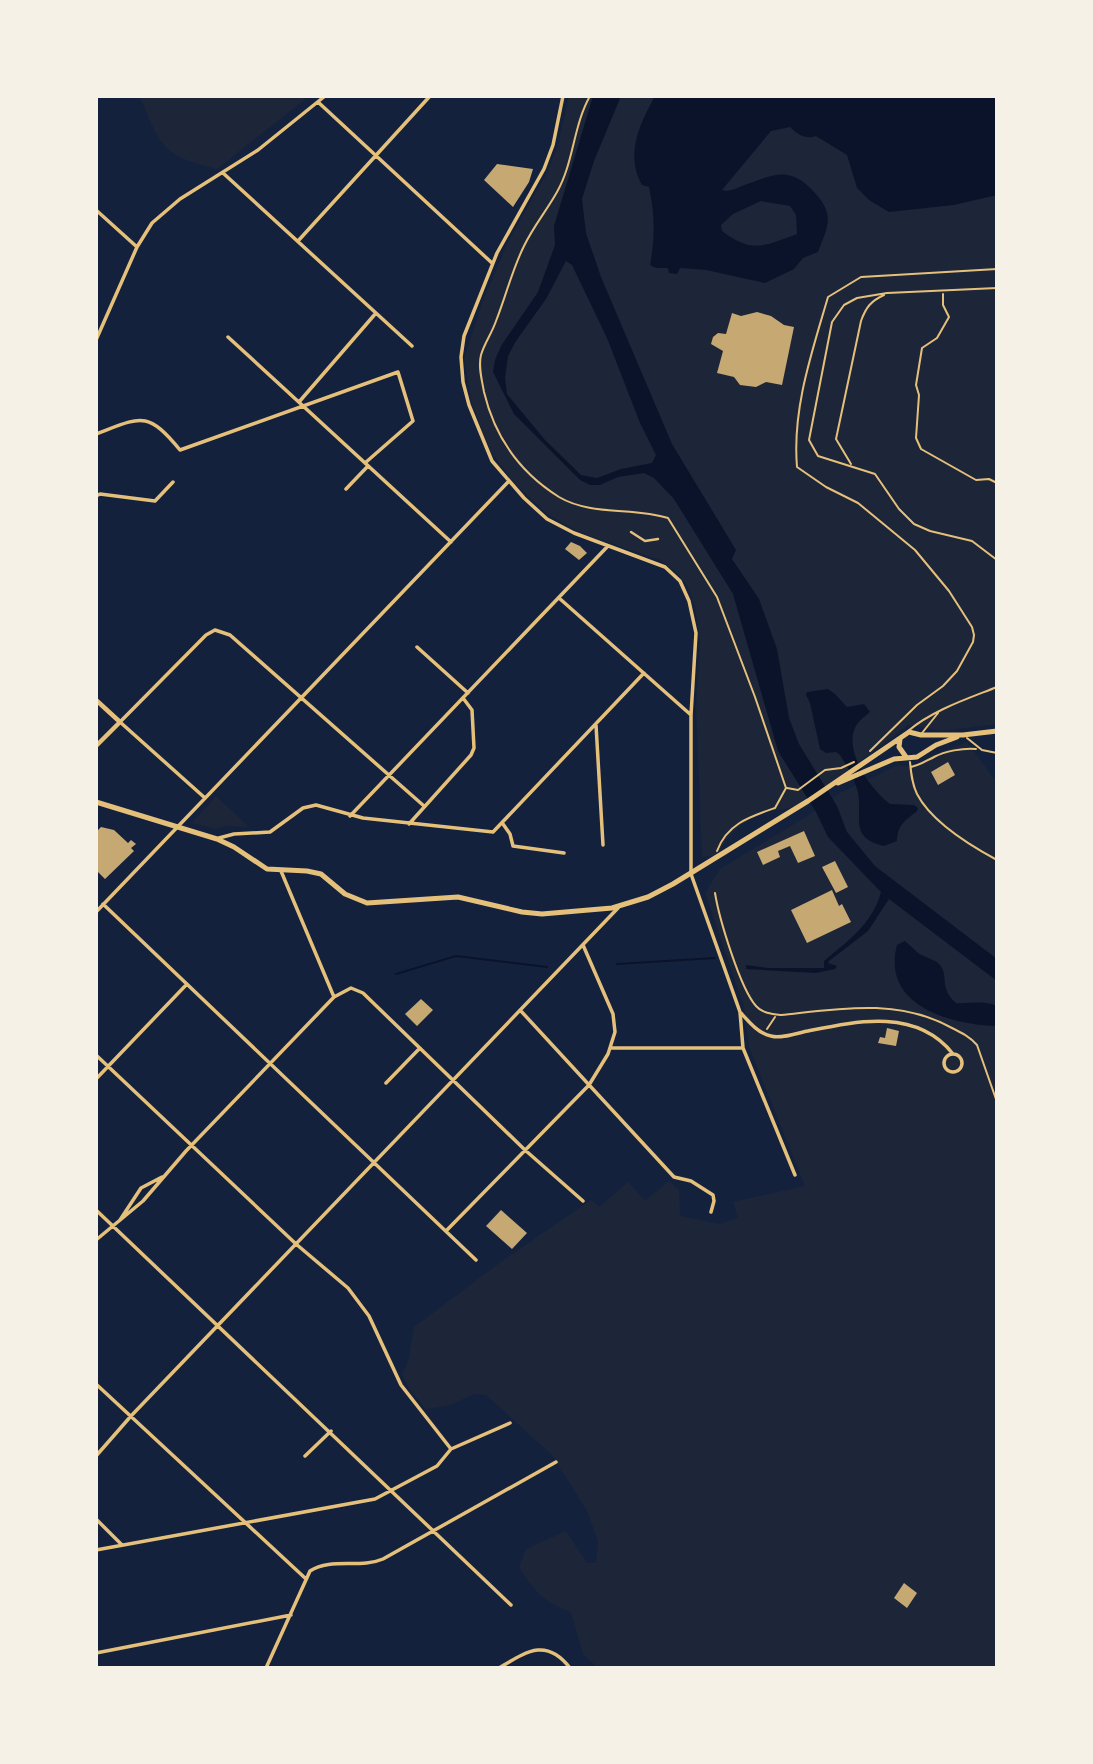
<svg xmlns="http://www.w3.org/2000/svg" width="1093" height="1764" viewBox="0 0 1093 1764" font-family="Inter,sans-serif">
<rect width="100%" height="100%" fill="#14213d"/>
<path fill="#1d2539" d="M138,96H309L217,169C164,156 161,148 141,99Z
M569,96H997V724L942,731L908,725C872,753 835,780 796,805C788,810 779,809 770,811C746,819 727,832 718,855L702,857L696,705L700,639L695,607L687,585L676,572L660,560L578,532L546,513L515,484L491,452L472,404L464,358L484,298L509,240L547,173L558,145Z
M967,742L997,783V1668H598L583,1654L571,1612C545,1603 533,1590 519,1567L526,1549L566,1531L587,1563H596L598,1541L587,1511L553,1456L486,1395L474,1394L450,1405L426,1409L409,1389L402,1374L408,1362L414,1327L505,1259L591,1200L599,1207L628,1182L645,1201L669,1181L679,1190L680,1216L720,1224L738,1218L733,1202L805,1186L749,1047L744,1007L705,893L720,869L809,815L840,793L898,765C913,770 922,759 935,754C945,750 956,746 967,742Z
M216,796L249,827L225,826L216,829L192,823Z"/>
<path fill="#0b132b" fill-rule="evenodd" d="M593,96H621L594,161L582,199L586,233L601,277L672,444L736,550L732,559L759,599L777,649L789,718L799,744L837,806L847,832L875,866L997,959V981L889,899L868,931L829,961L828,963L837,966L835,969L816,973L746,969V965L768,968H824V961C848,941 873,923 881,892L828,837L816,812L778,751L733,594L674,499L654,478L644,473L618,477L600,485H590L580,480L514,414L493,372L495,360L501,346L538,292L555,245L554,226ZM566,261L572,265L607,338L640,423L656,455L652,463L621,469L597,478L581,475L545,440L507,394L505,378L508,356L516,341L546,299Z
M655,96H997V195L954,205L889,212L869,200L857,188L847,155L816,136C806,140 797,134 790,127L771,131L722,190C729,192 735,189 742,186C773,175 789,164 815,193C835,215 828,226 818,252L803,258L794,269L765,283L706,270L680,268L677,274L669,273L668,268H656L650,265C655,237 655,215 649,187L642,185C625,155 639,125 655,96ZM761,201L790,206L796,215L797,234C764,246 752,254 722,231L721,225L733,214Z
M828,689L835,694L847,707L864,704L870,712C864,717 858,721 855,728C844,752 871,790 890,804L914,805L918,808L917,811C906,820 897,825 897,841L884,846C845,838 866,812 856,786C853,776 846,765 840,755L836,752L826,753L820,749L810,703L806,695L807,692Z
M905,941C909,945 914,949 918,953C924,957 933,959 938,963C951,975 937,986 956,1003C970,1004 984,1000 997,1006V1026C950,1025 881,1005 897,945Z"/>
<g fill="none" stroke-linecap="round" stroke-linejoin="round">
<path stroke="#0b132b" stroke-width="2" d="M617,964L715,958
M396,974L456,956L547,967"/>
</g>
<path fill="#c6a872" d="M497,164L533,169L529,182L513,207L484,180Z
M757,312L771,316L784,325L794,327L782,385L766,382L756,387L740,385L734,377L717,373L723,351L711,344L713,337L718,333L726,334L732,313L741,316Z
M571,542L580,546L587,553L579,560L565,549Z
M948,762L955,775L938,785L931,772Z
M101,827L114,830L128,843L131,840L136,844L131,848L134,851L105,879L96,870V832Z
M804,831L815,856L798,863L790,846L778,851L780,857L763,865L757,852Z
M835,861L848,887L836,893L822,867Z
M832,890L839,906L842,904L851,922L807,943L791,910Z
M421,999L433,1010L417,1026L405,1014Z
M887,1028L899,1031L896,1046L878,1043L880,1037L885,1038Z
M501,1210L527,1233L512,1249L486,1226Z
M904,1583L917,1593L907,1608L894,1598Z"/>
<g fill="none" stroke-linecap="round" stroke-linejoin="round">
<path stroke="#e5c07b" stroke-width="2" d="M590,96C573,126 574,162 557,192C547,210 533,227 524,246C512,270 506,296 496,321C492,333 484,344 481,355C478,367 482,380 484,392C495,438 519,472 559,497C591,516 634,507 668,518L717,597L755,697L786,788L775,808C749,817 727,824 717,851
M943,294V305L949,317L937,338L922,348L916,385L919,395L916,438L921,449L976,480L989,479L997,483
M870,751L917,705L943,686L957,671L973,642L974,635L972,627L949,591L915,550L858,503L826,487L797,467C792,409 812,352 828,297L861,277L997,269
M910,762C911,773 912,784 917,794C931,821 971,846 997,860
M911,767C920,765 926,761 934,757C945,751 963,748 976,749
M787,788L798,790L825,770L841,768L854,762
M715,893C719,918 740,988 756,1006C762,1013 772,1014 781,1015C838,1009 897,998 950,1027C960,1032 969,1036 977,1045L997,1102
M767,1029L775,1017"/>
<path stroke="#e5c07b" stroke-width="2" d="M997,288L887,293L857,298L844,305L832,322L809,440L818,456L875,474L899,509L914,524L930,531L972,541L997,560
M851,464L836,439L861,321C866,307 871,301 884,295
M908,731C933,710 967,699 997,687
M922,733L938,713
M967,738L982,750L997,753"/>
<path stroke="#e5c07b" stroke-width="2.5" d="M631,532L645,541L658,539"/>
<path stroke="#e5c07b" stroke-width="3.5" d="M563,96L553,145L544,169L497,253L464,336L461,357L463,382L469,405L492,461L524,498L547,519L574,533L665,567L680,581L689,601L696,633L691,715V874L740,1012L743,1048L795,1175
M318,102L492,263
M223,173L412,346
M96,210L137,247
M298,241L430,96
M228,337L451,542
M96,340L137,247L152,223L180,199L258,150L325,96
M299,402L376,313
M96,434C141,417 147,410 180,450L398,372L413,421L365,463
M346,489L368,466
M96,496L100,494L155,501L173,482
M559,598L691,715
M417,647L468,693
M596,725L603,845
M205,798L120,722L206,635L215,630L230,635L424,806
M350,816L607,547
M409,824L471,755L474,748L472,710L463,698
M503,824L510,834L513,846L564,853
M219,838L234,834L270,832L303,808L316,805L363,818L493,832L644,673
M281,871L334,997
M103,904L476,1260
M96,912L508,482
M520,1010L674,1177L691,1181L713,1195L714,1201L711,1212
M741,1013C749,1022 759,1034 771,1036C782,1039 797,1033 808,1031C857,1021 917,1008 953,1054
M611,1048H743
M944 1063a9 9 0 1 1 18 0a9 9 0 1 1-18 0Z
M96,1055L296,1244L348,1288L369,1316L401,1385L451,1449
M96,1079L187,984
M386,1083L420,1048
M96,1210L511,1605
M120,1220L141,1188L162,1177
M446,1231L589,1085L608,1054L615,1032L613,1014L583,945
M96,1240L143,1201L186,1151L334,997L351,988L363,993L525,1150L583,1201
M96,1384L305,1578
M96,1456L131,1416L618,908
M305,1456L331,1431
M96,1519L122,1545
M96,1550L375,1499L437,1466L451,1449L510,1423
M96,1653L291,1615
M266,1668L310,1571C331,1557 360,1569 383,1559L556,1462
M499,1668C526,1652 546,1637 570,1668"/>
<path stroke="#e5c07b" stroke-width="4.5" d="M96,700L120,722L96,746"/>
<path stroke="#e5c07b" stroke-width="5" d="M900,739L899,747L906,757
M838,783L894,759L917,757L936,745L957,737
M96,802L217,839L234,847L267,869L307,871L321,874L345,894L367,903L458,897L522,912L542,914L612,908L648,897L673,884L808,801L909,732L921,735H963L997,731"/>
</g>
<rect width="1093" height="1764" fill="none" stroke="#f6f1e7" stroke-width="196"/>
</svg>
